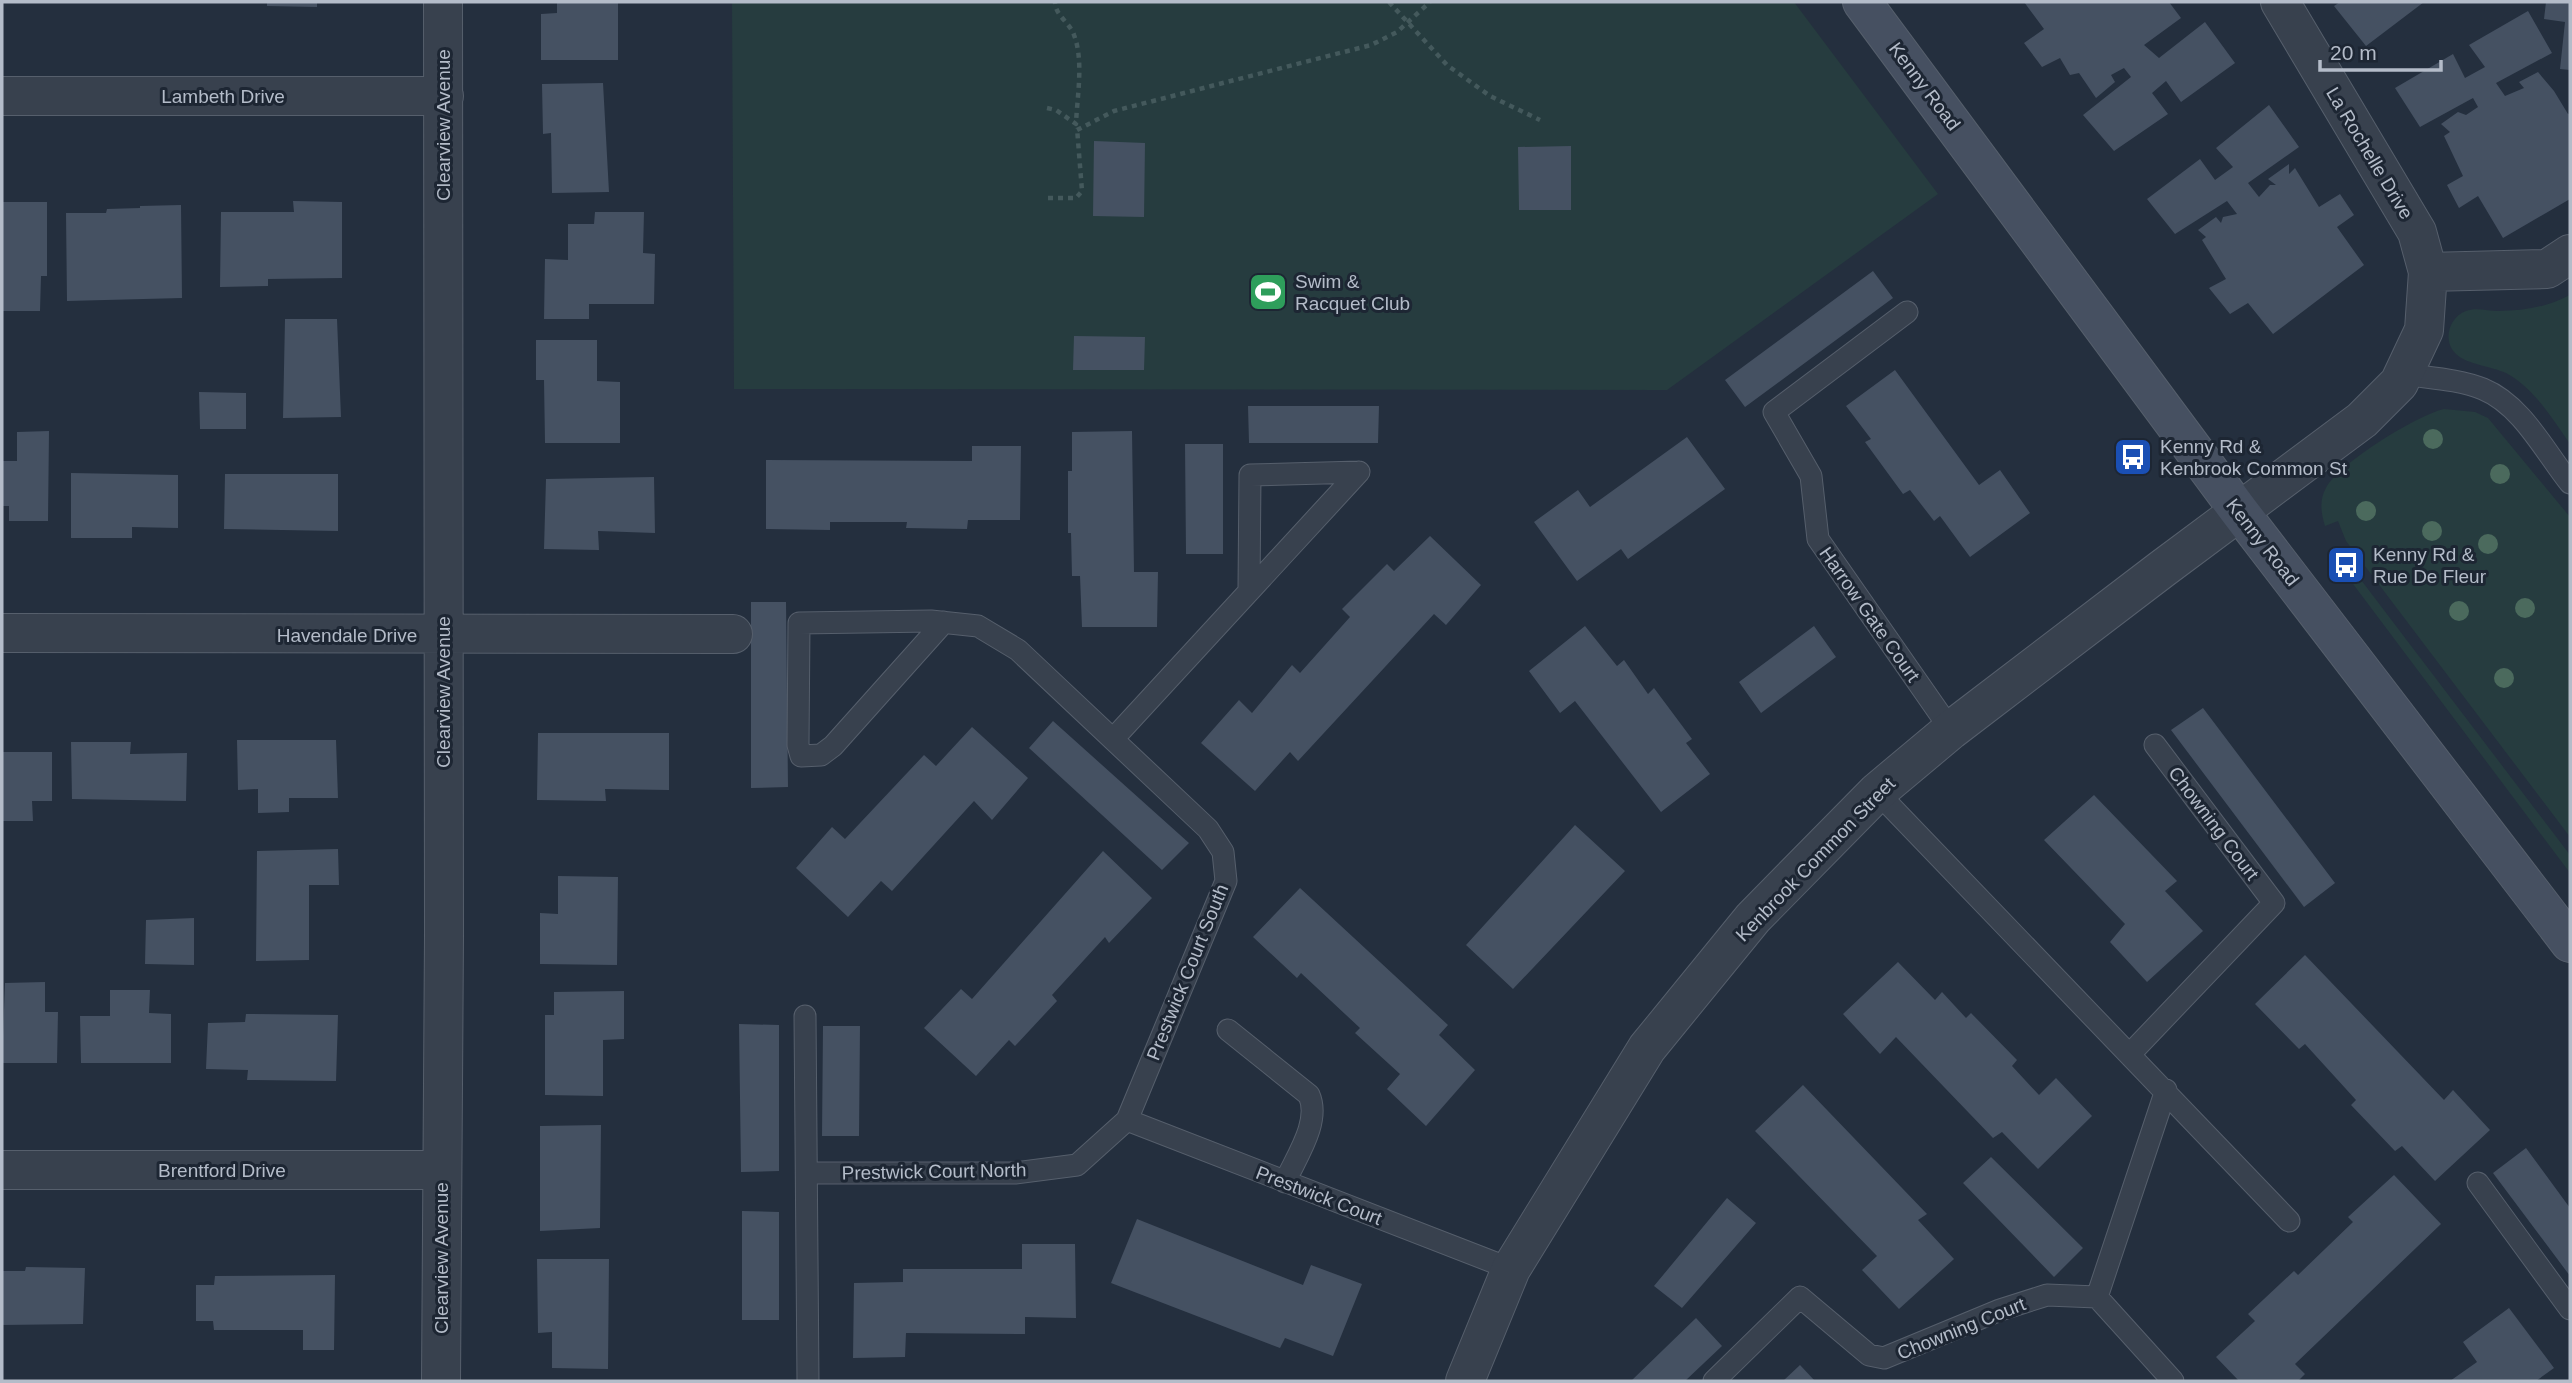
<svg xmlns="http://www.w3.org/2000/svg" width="2572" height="1383" viewBox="0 0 2572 1383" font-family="Arial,sans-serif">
<rect width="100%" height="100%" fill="#242f3e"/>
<path fill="#263c3f" d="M732,2H1794L1938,194L1667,390L734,389Z
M2570,295V444C2552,418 2534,388 2506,373C2491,366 2468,365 2456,354C2442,341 2449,317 2466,311C2476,307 2488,311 2498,311C2524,311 2547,307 2570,295Z
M2444,409L2475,412L2488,418L2570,517V837L2346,541L2338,521L2325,526C2321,513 2319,500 2326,488C2338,464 2417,415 2444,409Z
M2336,547L2570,855V873L2329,552Z"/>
<path fill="#455162" d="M267,2H317V7L267,6Z
M557,2H618V60H541V14L557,13Z
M2024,2H2169L2181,18L2144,45L2159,58L2205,22L2235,63L2181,102L2166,81L2152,93L2168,114L2114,151L2083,115L2131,77L2124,68L2111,75L2115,82L2096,98L2079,73L2070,75L2060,58L2042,67L2024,43L2044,29Z
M2340,2H2424L2366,46L2334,6Z
M2546,2H2570V70L2560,69L2565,22L2544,19Z
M2528,11L2552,53L2496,83L2505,96L2524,88L2519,82L2538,72L2554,91L2568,114L2570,113V199L2503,238L2478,196L2459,208L2447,185L2463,176L2444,136L2450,132L2441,124L2458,112L2466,115L2478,107L2473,98L2420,127L2395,88L2453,54L2465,78L2485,67L2469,45Z
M603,83L609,192L552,193L551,133L543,134L542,84Z
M2269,105L2299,147L2248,183L2259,197L2270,185H2276L2268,179L2289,164V174L2295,168L2319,207L2340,194L2354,215L2337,227L2364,265L2273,334L2248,303L2230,314L2209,288L2226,279L2202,240L2206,237L2198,230L2216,217L2221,223L2223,217L2237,214L2227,201L2175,234L2147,199L2200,159L2215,180L2233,167L2216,148Z
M1094,141L1145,143L1144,217L1093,216Z
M1571,146V210H1519L1518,147Z
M293,201L342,202V278L268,279V286L220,287L221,212H294Z
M2,202H47V276H41L40,311H2Z
M181,205L182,298L67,301L66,213H106L107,209L140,208V206Z
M595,212H644L643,253L655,254L654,304H589V319H544L545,259L568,260V224H594Z
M1873,271L1893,298L1745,407L1725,380Z
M285,319H337L341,417L283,418Z
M1074,336L1145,337L1144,370H1073Z
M536,340H597V381L620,382V443H545L544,380H536Z
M1895,370L1979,485L2000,470L2030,513L1970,557L1940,516L1934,521L1910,490L1903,494L1865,442L1871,439L1846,406Z
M199,392L246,393V429H200Z
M1248,406H1379L1378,443H1249Z
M49,431L48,521H9V506H2V461H17V432Z
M1132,431L1134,572H1158L1157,627H1082L1080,576H1072L1071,533H1068V471H1072V432Z
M1687,437L1725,489L1628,559L1621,549L1577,581L1534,522L1578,490L1590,507Z
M1185,444H1223V554H1186Z
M972,446H1021L1020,520H968L967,529L906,528L907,522H830V530L766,529V460L972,461Z
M71,473L178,475V528L132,527V538H71Z
M225,474H338V531L224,529Z
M654,477L655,533L598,531L599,550L544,549L546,479Z
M1430,536L1481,585L1446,625L1434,614L1298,761L1290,752L1255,791L1201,743L1239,700L1252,713L1292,665L1300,673L1350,617L1342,609L1387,564L1394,571Z
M751,602H786L788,787L751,788Z
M1585,626L1617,666L1624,660L1648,694L1654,688L1692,739L1686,743L1710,774L1661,812L1575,701L1560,713L1529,671Z
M1814,626L1836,657L1761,713L1739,682Z
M2203,708L2335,883L2304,907L2171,730Z
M1053,721L1189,843L1162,870L1029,748Z
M972,727L1028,778L992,820L974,801L892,891L881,881L848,917L796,868L832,827L845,839L924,755L936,766Z
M538,733H669V790L605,789L606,801L537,800Z
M237,740H336L338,798H289V812L258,813V789L238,790Z
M71,742H131L130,754L187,753L186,801L72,799Z
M2,752H52V801H32L33,821H2Z
M2094,795L2177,881L2165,891L2203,931L2147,982L2110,942L2125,924L2044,840Z
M1575,825L1625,871L1513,989L1466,945Z
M338,849L339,885H309V960L256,961L257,851Z
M1103,851L1152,898L1109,943L1105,937L1052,995L1057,1001L1015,1046L1009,1040L976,1076L924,1028L961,989L972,999Z
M558,876L618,877L617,965L540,964V913L558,914Z
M1300,888L1448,1025L1439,1035L1475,1070L1426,1126L1387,1089L1400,1074L1355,1033L1360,1028L1301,973L1297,978L1253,937Z
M194,918V965L145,964L146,920Z
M2305,955L2444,1100L2453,1090L2490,1130L2435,1181L2402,1146L2395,1151L2351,1105L2356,1100L2305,1044L2299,1049L2255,1004Z
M1898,962L1935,1000L1942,992L1966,1018L1971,1013L2017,1060L2012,1066L2039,1095L2056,1078L2092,1116L2038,1169L2002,1132L1993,1138L1896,1037L1880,1054L1843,1014Z
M45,982V1012H58L57,1063H2L5,983Z
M110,990H150L149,1013L171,1014V1063H81L80,1016H110Z
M624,991V1039L603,1040V1096L545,1095V1015H554V992Z
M246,1014L338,1015L336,1081L247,1080L248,1070L206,1069L208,1023L245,1022Z
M739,1024L779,1025V1171L741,1172Z
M823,1026H860L859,1136H822Z
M1803,1085L1927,1214L1918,1220L1954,1259L1899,1309L1862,1270L1877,1256L1755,1131Z
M601,1125L600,1228L540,1231V1126Z
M2526,1148L2570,1208V1276L2493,1173Z
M1991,1157L2083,1248L2054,1277L1963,1183Z
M2394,1175L2441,1224L2295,1364L2305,1374L2298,1381H2239L2216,1357L2255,1321L2248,1314L2294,1271L2298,1275L2353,1222L2348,1217Z
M1727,1198L1756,1223L1682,1308L1654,1286Z
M742,1211L779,1212V1320H742Z
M1137,1219L1303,1285L1311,1265L1362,1284L1333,1356L1285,1338L1280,1348L1111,1283Z
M1022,1244H1075L1076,1318L1025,1317V1334L906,1333L905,1357L853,1358L854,1283L903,1282V1269H1022Z
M537,1259H609L608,1369L552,1368V1332L538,1333Z
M26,1267L85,1268L83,1324L2,1325V1271H25Z
M335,1275L334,1350H303V1330H214L213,1321H196V1285H214L215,1276Z
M2509,1308L2554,1368L2536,1381H2450L2477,1362L2463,1342Z
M1696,1318L1722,1346L1685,1381H1631Z
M1800,1365L1815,1381H1783Z"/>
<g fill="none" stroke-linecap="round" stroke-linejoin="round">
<defs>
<path id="lane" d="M1907,312L1774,412L1811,476L1818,539L1951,730
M2403,374C2429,378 2458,379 2483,389C2522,405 2545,452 2570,483
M1249,589L1250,475L1359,472
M1114,738L1359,472
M1877,792L2289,1221
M805,1016L808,1381
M1228,1030L1309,1095C1321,1122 1296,1157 1285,1182
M2130,1054L2274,903L2155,745
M1127,1120L1511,1269
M808,1173H1015L1077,1165L1127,1120L1226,881L1223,852L1208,829L1018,650L978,626L931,621L799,623L798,745L801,756L821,755L833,746L944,622
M2478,1183L2570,1309
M2097,1297L2166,1090
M1714,1381L1800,1297L1869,1355L1884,1358L2000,1310L2047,1295L2097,1297L2173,1381"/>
<path id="street" d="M2,96H444
M2428,272L2547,269L2570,254
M2,633L733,634
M2,1170H442
M441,1381L444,936L443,2
M1465,1381L1511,1269L1647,1048L1753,918L1877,792L1951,730L2162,569L2362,420L2399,383L2424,330L2428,272L2417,232L2280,2"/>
<path id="secondary" d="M1862,2L2239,511L2570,943"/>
</defs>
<use href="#lane" stroke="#565f6c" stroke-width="23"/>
<use href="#street" stroke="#565f6c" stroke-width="40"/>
<use href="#secondary" stroke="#565f6c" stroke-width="40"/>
<path stroke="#44595c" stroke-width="4.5" stroke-dasharray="5 5" stroke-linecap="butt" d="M1389,2L1447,65L1490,96L1540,120
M1047,108L1056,110L1076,124C1077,97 1084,61 1074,35C1070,23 1055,15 1055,2
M1077,130L1114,111L1371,45L1397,32L1430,2
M1048,198H1076L1082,191L1077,128"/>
<use href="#lane" stroke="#38414e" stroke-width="21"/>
<use href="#street" stroke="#38414e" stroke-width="38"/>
<use href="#secondary" stroke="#465061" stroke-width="38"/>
</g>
<g fill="#4b6a5d">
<circle cx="2433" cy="439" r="10"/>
<circle cx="2500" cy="474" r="10"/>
<circle cx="2366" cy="511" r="10"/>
<circle cx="2432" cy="531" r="10"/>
<circle cx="2488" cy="544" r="10"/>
<circle cx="2525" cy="608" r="10"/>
<circle cx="2459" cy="611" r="10"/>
<circle cx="2504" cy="678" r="10"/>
</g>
<defs>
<symbol id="stadium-square" viewBox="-11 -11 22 22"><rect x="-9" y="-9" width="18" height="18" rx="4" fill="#2e9e5b" stroke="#1d2633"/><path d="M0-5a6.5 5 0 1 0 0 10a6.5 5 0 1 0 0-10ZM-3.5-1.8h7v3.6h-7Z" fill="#fff"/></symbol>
<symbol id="bus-square" viewBox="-11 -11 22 22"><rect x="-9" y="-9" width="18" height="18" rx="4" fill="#1a4fb4" stroke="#1d2633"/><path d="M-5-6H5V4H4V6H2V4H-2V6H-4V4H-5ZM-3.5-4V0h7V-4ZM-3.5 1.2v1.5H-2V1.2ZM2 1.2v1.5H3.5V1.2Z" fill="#fff"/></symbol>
</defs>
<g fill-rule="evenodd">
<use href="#stadium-square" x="1246" y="270" width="44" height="44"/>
<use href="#bus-square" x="2111" y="435" width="44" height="44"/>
<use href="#bus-square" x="2324" y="543" width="44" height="44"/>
</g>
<g text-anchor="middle" stroke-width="6" stroke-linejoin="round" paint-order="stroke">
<g font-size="19" fill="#b4bcc9" stroke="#1d2633">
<text transform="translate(1925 86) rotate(53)" y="7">Kenny Road</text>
<text x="223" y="103">Lambeth Drive</text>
<text transform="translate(443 125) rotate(-90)" y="7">Clearview Avenue</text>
<text transform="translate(2370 153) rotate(59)" y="7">La Rochelle Drive</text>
<text transform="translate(2263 542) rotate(52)" y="7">Kenny Road</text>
<text transform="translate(1870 614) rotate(55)" y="7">Harrow Gate Court</text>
<text x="347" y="642">Havendale Drive</text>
<text transform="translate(443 692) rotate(-90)" y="7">Clearview Avenue</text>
<text transform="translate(2214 823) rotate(53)" y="7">Chowning Court</text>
<text transform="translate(1815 859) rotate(-46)" y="7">Kenbrook Common Street</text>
<text transform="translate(1187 972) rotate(-68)" y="7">Prestwick Court South</text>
<text x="222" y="1177">Brentford Drive</text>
<text transform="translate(934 1171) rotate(-1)" y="7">Prestwick Court North</text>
<text transform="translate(1319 1195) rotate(21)" y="7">Prestwick Court</text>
<text transform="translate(441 1258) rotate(-90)" y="7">Clearview Avenue</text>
<text transform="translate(1961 1328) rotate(-22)" y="7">Chowning Court</text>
</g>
<g font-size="19" fill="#b4bcc9" stroke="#1d2633" text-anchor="start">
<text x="1295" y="288">Swim &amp;<tspan x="1295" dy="22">Racquet Club</tspan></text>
<text x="2160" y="453">Kenny Rd &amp;<tspan x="2160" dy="22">Kenbrook Common St</tspan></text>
<text x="2373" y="561">Kenny Rd &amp;<tspan x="2373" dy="22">Rue De Fleur</tspan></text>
</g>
</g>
<rect width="2572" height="1383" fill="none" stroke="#b4bcc9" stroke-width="7"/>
<path d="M2320 60v10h121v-10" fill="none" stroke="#b4bcc9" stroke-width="3.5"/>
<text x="2330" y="60" font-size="21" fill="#b4bcc9" stroke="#1d2633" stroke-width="5" paint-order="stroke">20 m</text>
</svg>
